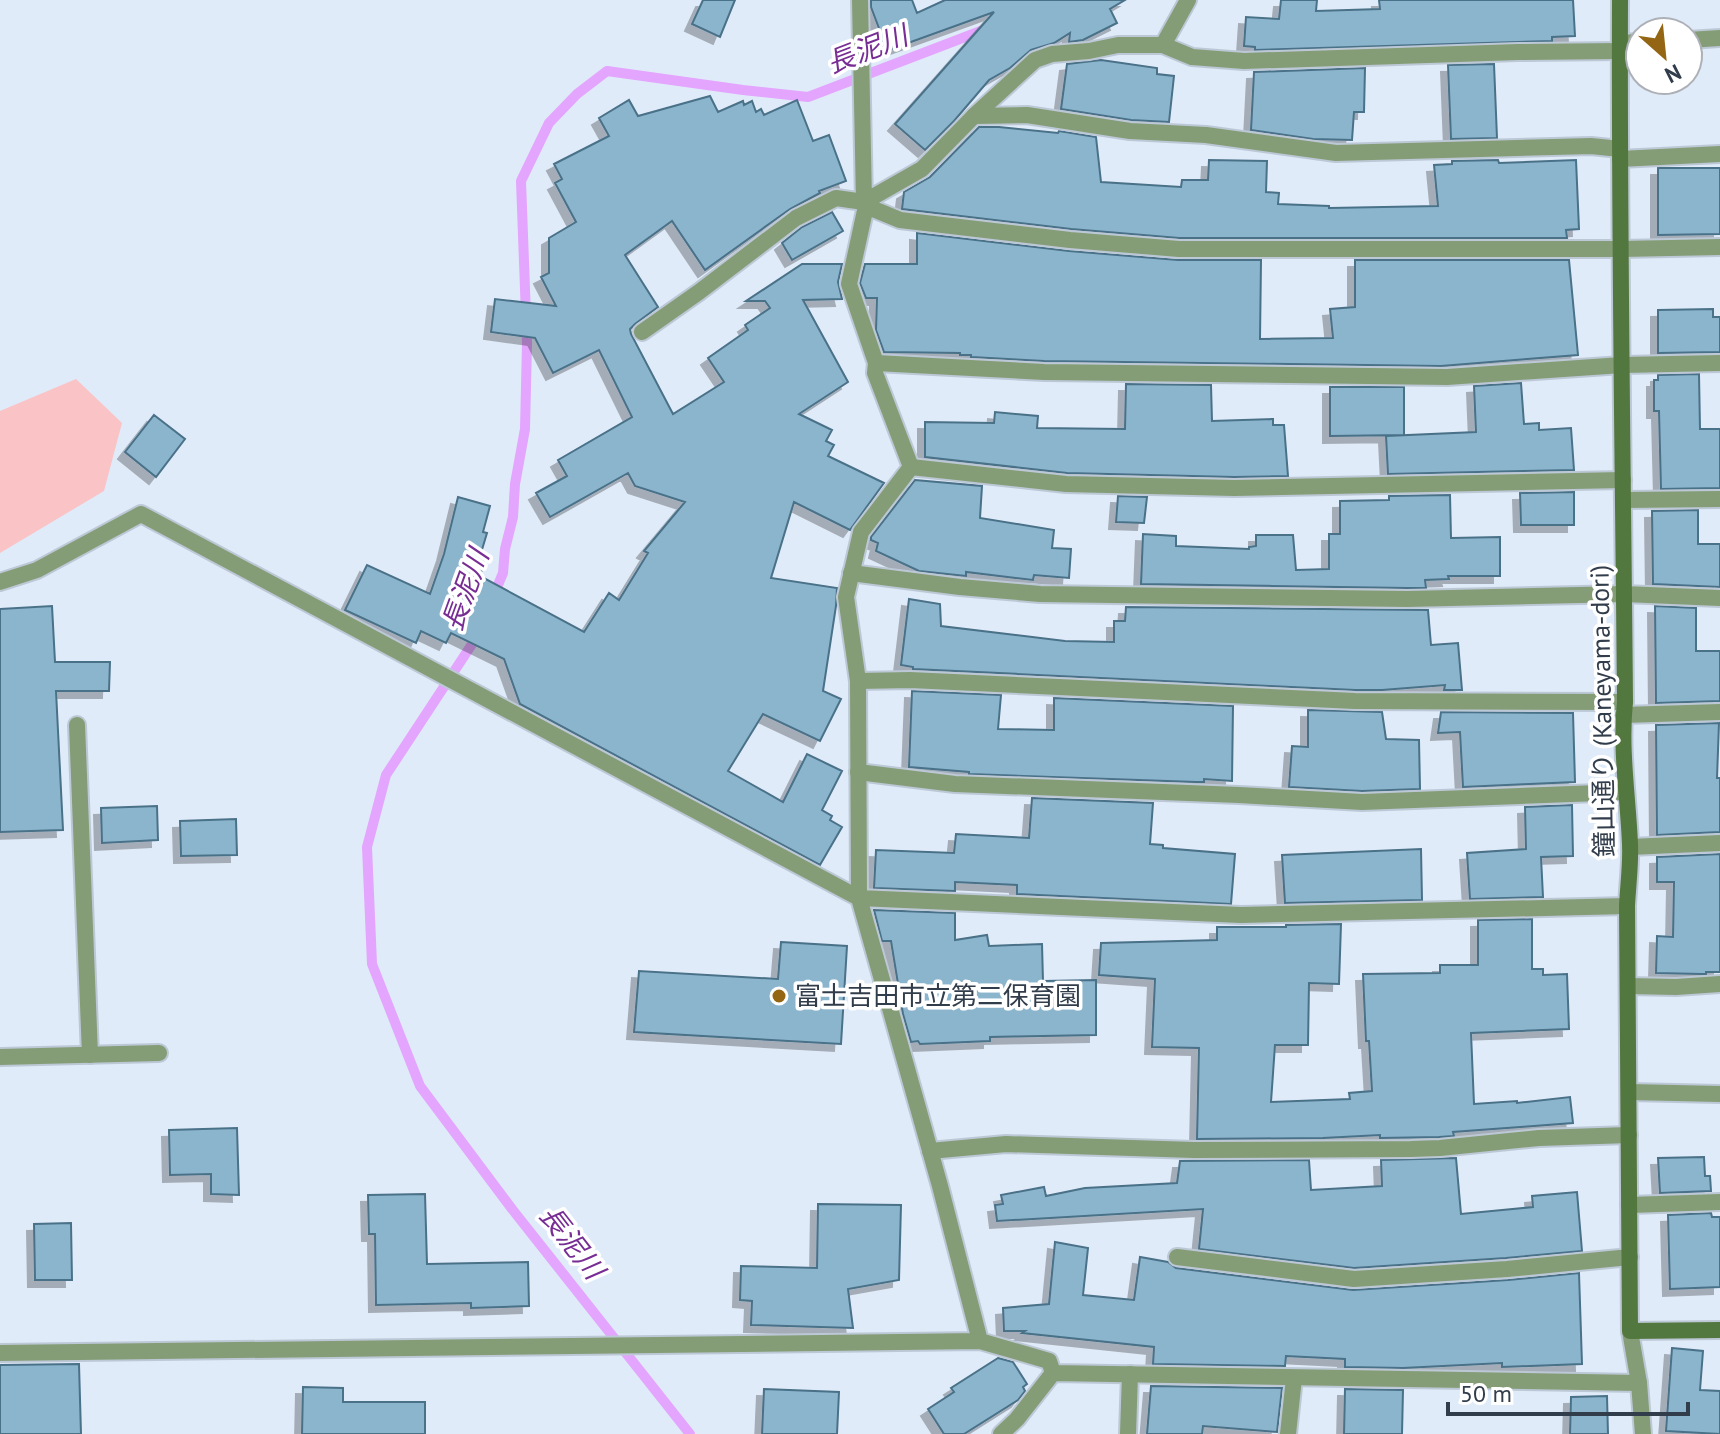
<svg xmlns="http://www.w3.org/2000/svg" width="1720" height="1434" viewBox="0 0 1720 1434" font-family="'PT Sans','Noto Sans JP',sans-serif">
<defs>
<filter id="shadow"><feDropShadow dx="-7" dy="7" stdDeviation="0" flood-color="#0004"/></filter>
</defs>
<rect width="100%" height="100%" fill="#e0ebf9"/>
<path fill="#fac3c6" d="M76,379L122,423L104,491L0,553V411Z"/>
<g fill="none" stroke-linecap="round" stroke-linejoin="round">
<path stroke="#e3a5fd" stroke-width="10" d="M493,597L503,573L505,549L513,517L515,484L525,429L527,343L521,181L549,123L577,94L607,71L743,90L808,97L986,29
M478,635L386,775L367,847L372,964L420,1086L512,1209L690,1434"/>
</g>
<path fill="#8bb4cd" stroke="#4a7188" stroke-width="2" filter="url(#shadow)" d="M703,0H735L720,37L692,24Z
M871,0H912L917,13L945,0H1125L1110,9L1117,23L1083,40L1069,42L1070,33L1054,43L1031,50L1010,68L989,80L954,121L925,150L895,124L994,12L872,56V35L880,31L871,7Z
M1281,0H1317L1316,11L1380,9L1379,0H1573L1575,36L1552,37V41L1255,50V47L1244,46L1246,17L1279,19Z
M1101,60L1157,68V74L1174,76L1169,122L1131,120L1061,109L1067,64Z
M1494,64L1497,138L1451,139L1448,65Z
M1365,68L1364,112H1354L1352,140L1313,139L1251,130L1254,72Z
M710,96L718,112L743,101L744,105L752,101L756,112L761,109L764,115L797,100L813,141L829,135L846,181L819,191L820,193L790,209L705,270L672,221L625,255L658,307L635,324L630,329L631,334L673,414L724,382L708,358L748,330L745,325L770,308L765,301H746L802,264H842L838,282L842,299L803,300L848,382L799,414L832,430L826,441L834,445L828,456L884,483L850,530L794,502L771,578L837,588L836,606L823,691L841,699L820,741L763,714L728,771L783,802L807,754L842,771L822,810L832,816L830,820L842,827L820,865L520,704L504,659L451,633L446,643L421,631L416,643L345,610L367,565L430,594L444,554L458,497L490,506L483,532L487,533L481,553L486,556L480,576L584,632L609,593L619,600L648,553L644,551L685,502L635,486L628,473L550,517L536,493L567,476L558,460L632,417L599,350L553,373L535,338L491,332L495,299L556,306L541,277L549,273V238L576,222L555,183L562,179L554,164L609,136L599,118L629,100L638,116Z
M979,127H999L1058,133L1059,131L1096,137L1101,182L1181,187L1182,180H1208L1209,160L1267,161L1266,192L1279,193L1278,204L1329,206V208L1438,206L1434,165L1452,164V161L1498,160L1499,163L1576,160L1579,229L1566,230L1567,238H1179L1071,229L902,209L904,192L930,177Z
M1658,168H1720V234L1658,235Z
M832,212L843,231L792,260L782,243L802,227Z
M917,233L1069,251L1178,260H1261L1260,339L1333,338L1330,309L1355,307V260H1569L1578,355L1441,366L1044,361L971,357V355H960V353L884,352L876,330L877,298H866L860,283L865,264H917Z
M1713,309V317H1720V352L1658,353V310Z
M1699,374L1700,429H1720V488L1661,489L1659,411H1654V380H1658V375Z
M1521,383L1524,424L1539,423V430L1571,428L1574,470L1388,474L1386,436L1476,432L1474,386Z
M1126,384L1211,385L1212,421L1273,419V425H1284L1288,476L1234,477L1067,473L925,457V422L994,423L995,412L1038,416L1037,428L1125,429Z
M1330,387H1404V435L1330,436Z
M154,415L185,439L156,477L125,452Z
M915,480L982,486L980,518L1054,530L1052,548L1071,549L1069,578L1034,575L1033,580L966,572V576L919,571L876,551L878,543L871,540V537Z
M1574,492V525H1521L1520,493Z
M1450,495L1451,538L1500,537V576H1448L1449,579L1425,580L1426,588H1407L1141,584L1143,534L1176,536V546L1249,549V547L1256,546V535H1293L1296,570L1329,569V534H1340V501L1389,500V496Z
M1118,496L1147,497L1144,523L1116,522Z
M1698,510V544H1720V587L1653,584L1652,511Z
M909,599L940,604L941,626L1065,641L1114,642V621H1125L1126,607L1428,610L1431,645L1458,643L1462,690H1444L1445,685L1382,690H1355L913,669V667L901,665Z
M52,606L55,662H110L109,691H56L63,830L0,832V609Z
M1655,606L1696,608V651H1720V701L1656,703Z
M912,691L1001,695L998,729L1054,730V698L1233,706L1232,781L1204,779V782H1196L969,774V772L909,767Z
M1308,710L1382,712L1386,739L1419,740L1420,789L1362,791L1289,787L1292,746L1308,747Z
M1441,712L1573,713L1575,782L1463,787L1460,732L1438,733Z
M1719,723L1717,778H1720V832L1657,835L1656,725Z
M1032,798L1153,803L1150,844L1163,845V848L1235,854L1231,904L1017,894V885L955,882V891L874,888L876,850L954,853L956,834L1029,838Z
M1572,805L1573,856L1541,857L1543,897L1470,899L1467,853L1526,849L1525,807Z
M157,806L158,840L102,843L101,808Z
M236,819L237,855L181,856L180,821Z
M1421,849L1422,900L1285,903L1282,855Z
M1720,854V972H1706V974H1701L1656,973L1657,936L1673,937L1674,882H1657V857Z
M874,910L955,913V940L987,935L989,946L1042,944L1043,981L1096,980V1035L990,1037V1041L920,1044L918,1041L911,1042L903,1014L891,941H882Z
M1532,919V969H1543V975L1567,974L1569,1029L1471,1033L1474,1104L1517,1101V1103L1570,1097L1573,1123L1453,1132L1454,1136L1439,1137L1380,1138V1135L1323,1138L1197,1139L1199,1048L1152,1047L1155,979L1099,975L1101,943L1217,940V927H1286V925L1341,924L1339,984L1309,983L1308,1045H1275L1271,1102L1350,1099L1349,1093L1372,1091L1369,1041H1366L1363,974L1440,973V965H1478V920Z
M781,942L847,946L841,1044L634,1032L639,971L778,979Z
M237,1128L239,1195L211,1194V1174L170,1175L169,1130Z
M1704,1157L1705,1176H1710L1711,1191L1660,1193L1658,1158Z
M1456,1158L1461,1214L1533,1207L1532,1196L1577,1192L1582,1251L1506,1258L1354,1268L1199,1249L1203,1209L997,1221L995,1205L1003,1204L1001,1195L1044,1187L1046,1196L1085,1188L1177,1183L1180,1161L1309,1160L1311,1190L1382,1186L1381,1160Z
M425,1194L427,1264L528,1262L529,1306L471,1308V1303L376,1305L375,1234H369L368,1195Z
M818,1204L901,1205L899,1280L848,1289L853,1328L751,1325L752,1301L740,1300L741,1266L817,1268Z
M1711,1213L1712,1217H1720V1287L1670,1289L1668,1215Z
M71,1223L72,1280H35L34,1224Z
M1055,1242L1088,1248L1083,1295L1134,1300L1140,1257L1168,1262L1176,1268L1353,1290L1508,1280L1579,1273L1582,1364L1502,1367V1363L1403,1368L1345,1367V1359L1286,1356L1285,1366L1153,1364L1154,1347L1022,1333L1025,1331H1004L1003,1308L1049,1304Z
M1672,1348L1703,1351L1700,1390L1720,1391V1434L1666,1431Z
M998,1358L1013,1362L1027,1384L1023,1387L1025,1391L1018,1400L964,1434H944L928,1409L954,1392L951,1388Z
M79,1364L81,1434H0V1365Z
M1151,1386L1282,1388L1277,1432L1203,1426L1202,1434H1147Z
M303,1387L343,1388V1402H425V1434H302Z
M764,1389L839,1392L837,1434H762Z
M1345,1389L1403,1390L1402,1434H1344Z
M1607,1396L1608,1434H1570L1571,1397Z"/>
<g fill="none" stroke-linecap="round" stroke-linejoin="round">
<defs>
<path id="service" d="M1163,45L1188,0
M974,116L1035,60L1052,54L1089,51L1118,45H1163L1192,57L1244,61L1518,52L1620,51
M1620,159L1720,154
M1621,249L1720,247
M876,363L1044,372L1447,377L1622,365L1720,363
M911,467L1066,484L1234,488L1623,480
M1624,500L1720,499
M851,573L960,587L1040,594L1407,599L1624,594L1720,598
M858,681L910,680L1355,701L1625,702
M1623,715L1720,712
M77,725L90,1055
M858,772L955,784L1239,795L1362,802L1626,792
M1630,847L1720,843
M1628,986L1676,987L1720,984
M1629,1092L1720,1094
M930,1151L1006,1144L1194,1150L1411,1149L1440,1148L1539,1138L1629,1135
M1629,1205L1720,1202
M1177,1257L1354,1279L1507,1269L1630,1257
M1128,1434L1130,1374
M1288,1434L1294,1378"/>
<path id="minor" d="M860,0L864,202L866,206L849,284L876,363L875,373L911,467L861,532L846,597L858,681L859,898L940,1186L980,1341
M1688,40L1720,38
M1620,43L1640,42
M866,206L900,220L1070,240L1179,249H1621
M642,332L699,292L796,218L836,198L864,202L922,169L974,116L1027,115L1130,131L1206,135L1336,153L1591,146L1620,149
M0,582L37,570L141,514L859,898L1241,915L1627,906
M0,1057L159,1053
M0,1353L980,1341L1049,1361L1053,1373
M1053,1373L1639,1383
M1001,1434L1017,1419L1053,1373"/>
<path id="tertiary" d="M1630,1331L1639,1383L1643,1434"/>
<path id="secondary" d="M1620,0C1619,234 1623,468 1625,702C1620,749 1628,797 1630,844C1631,864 1628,885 1627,906L1630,1331L1720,1330"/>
</defs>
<use href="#service" stroke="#bdc8d6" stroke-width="20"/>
<use href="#minor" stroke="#bdc8d6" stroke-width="20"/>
<use href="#tertiary" stroke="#bdc8d6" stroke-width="20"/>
<use href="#secondary" stroke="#bdc8d6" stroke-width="20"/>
<use href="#service" stroke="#849d77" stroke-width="16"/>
<use href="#minor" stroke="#849d77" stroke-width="16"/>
<use href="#tertiary" stroke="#849d77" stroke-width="16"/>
<use href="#secondary" stroke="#53783f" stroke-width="16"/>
</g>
<circle fill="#946614" stroke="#fff" stroke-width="3" cx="779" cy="996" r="8"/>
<g text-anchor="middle" stroke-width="7" stroke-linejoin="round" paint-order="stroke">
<g font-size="26" fill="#323d4b" stroke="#fff">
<text transform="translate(1602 711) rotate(-91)" y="9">鐘山通り (Kaneyama-dori)</text>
</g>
<g font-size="26" fill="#323d4b" stroke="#fff" text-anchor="start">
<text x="795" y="1005">富士吉田市立第二保育園</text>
</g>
<g font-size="28" font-style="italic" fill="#772d93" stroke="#fff">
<text transform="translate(867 49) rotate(-21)" y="10">長泥川</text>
<text transform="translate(465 590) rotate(-70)" y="10">長泥川</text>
<text transform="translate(572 1242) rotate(52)" y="10">長泥川</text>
</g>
</g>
<g transform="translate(1664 56) rotate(153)"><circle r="38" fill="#ffffff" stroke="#adb1b7" stroke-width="2"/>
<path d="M0-6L14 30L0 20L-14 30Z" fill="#946614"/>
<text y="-12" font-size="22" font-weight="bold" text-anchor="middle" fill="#323d4b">N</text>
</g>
<path d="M1448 1402v12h240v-12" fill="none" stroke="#323d4b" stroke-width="4"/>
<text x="1460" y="1402" font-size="24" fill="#323d4b" stroke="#ffffff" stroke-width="6" paint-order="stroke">50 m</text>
</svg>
